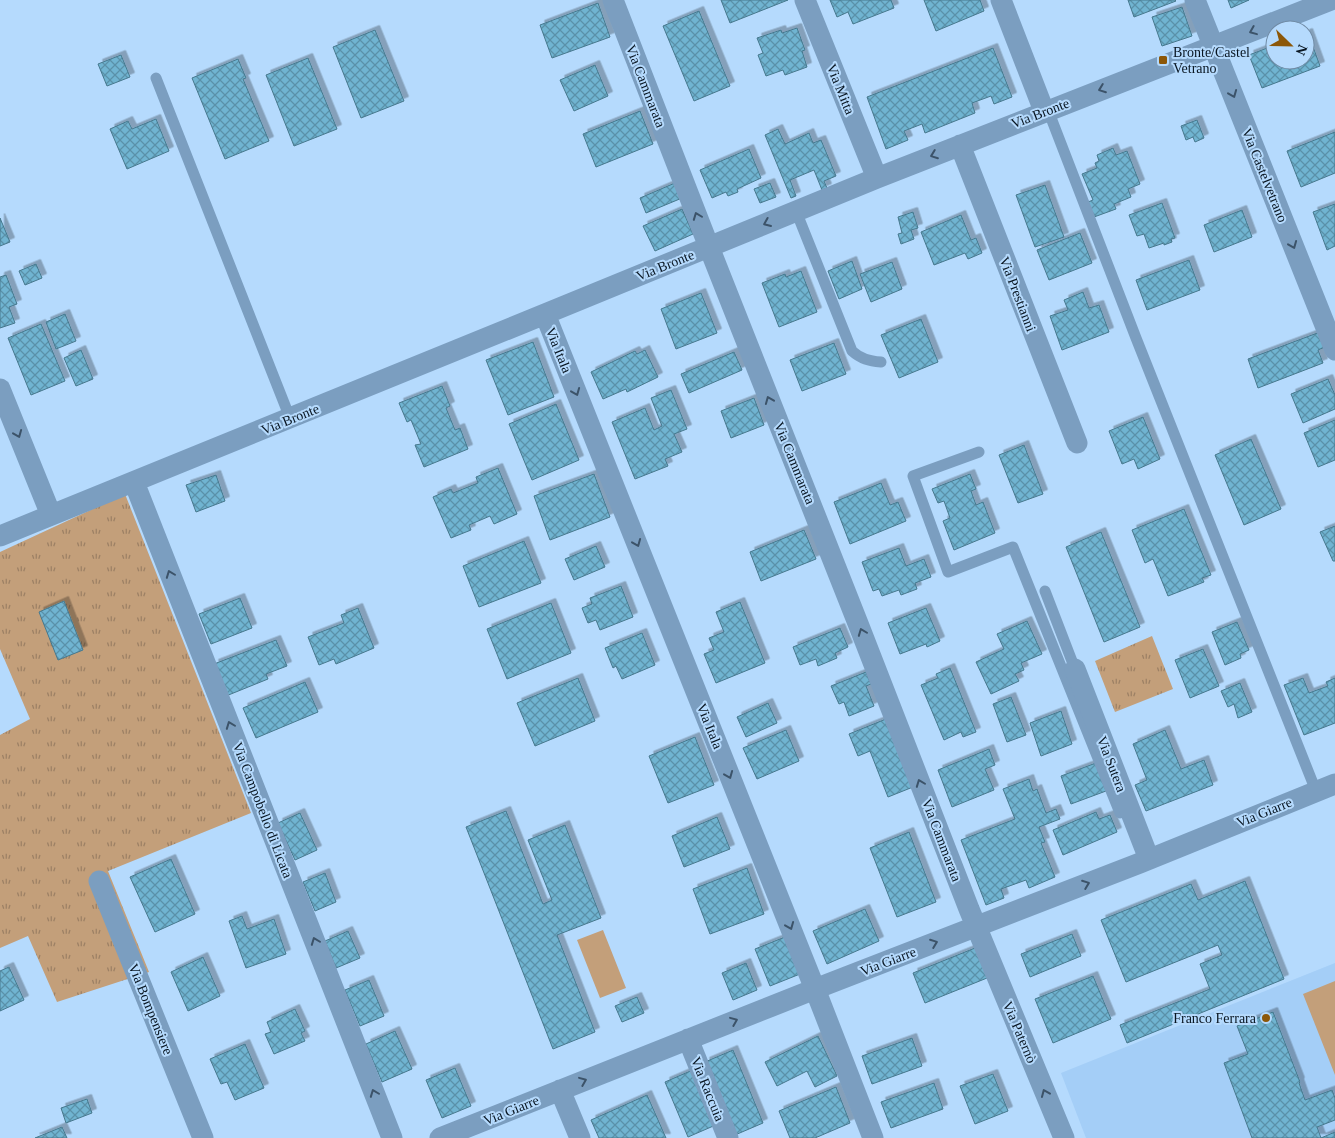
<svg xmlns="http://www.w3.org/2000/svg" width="1335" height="1138" viewBox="0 0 1335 1138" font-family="'Times New Roman',serif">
<defs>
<pattern id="grass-tufts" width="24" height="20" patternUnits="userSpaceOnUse" patternTransform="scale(1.25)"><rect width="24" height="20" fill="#c39f7a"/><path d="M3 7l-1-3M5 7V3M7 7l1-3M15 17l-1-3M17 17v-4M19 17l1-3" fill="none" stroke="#9c8064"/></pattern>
<pattern id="building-cross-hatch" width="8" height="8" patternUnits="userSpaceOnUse" patternTransform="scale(1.25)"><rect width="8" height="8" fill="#70b4d1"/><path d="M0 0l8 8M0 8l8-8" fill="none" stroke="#5a91a9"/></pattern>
<filter id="shadow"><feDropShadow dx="4.5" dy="-4.5" stdDeviation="0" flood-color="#0004"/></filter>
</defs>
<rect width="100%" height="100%" fill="#b5dafd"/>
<path fill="#a4cef7" d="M1335,963V1138H1086L1061,1073Z"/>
<path fill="url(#grass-tufts)" d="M125,494L251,813L108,871L149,972L57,1002L28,936L0,948V735L30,719L0,649V552Z
M1152,636L1173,689L1115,712L1095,661Z"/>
<path fill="#c39f7a" d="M603,930L626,988L600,998L577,940Z
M1335,981V1075L1303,994Z"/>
<path fill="url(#building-cross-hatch)" stroke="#46788d" filter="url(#shadow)" d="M721,0H788L730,23Z
M830,0H891L894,8L853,24L848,12L837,17Z
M924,0H980L984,11L936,31Z
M1128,0H1175L1176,1L1134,17Z
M1228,0H1249L1231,8Z
M598,3L610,37L552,58L540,25Z
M1182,7L1192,36L1162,46L1152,17Z
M699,11L730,86L694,101L663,26Z
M797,28L805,50L802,51L807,67L785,75L783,70L766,76L758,55L763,53L757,38L781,30L782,33Z
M375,30L404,101L361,118L333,47Z
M1308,33L1320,66L1262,88L1249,55L1275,45V60H1305V34Z
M993,48L1012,97L994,104L991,96L972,103L975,113L925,133L922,124L904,131L908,140L886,149L867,97Z
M121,55L130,77L107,86L98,64Z
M308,58L337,129L294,146L266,75Z
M238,59L246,78L243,79L269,141L225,159L192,78Z
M595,65L608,96L574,111L560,80Z
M640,111L653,144L596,167L583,134Z
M156,119L169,151L127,169L110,129L128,121L132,129Z
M1197,120L1204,138L1195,142L1193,137L1186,140L1181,126Z
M778,129L785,144L809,133L813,143L821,140L836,176L824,181L827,188L822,190L814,170L790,180L796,196L791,198L765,135Z
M1335,132V173L1301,187L1287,151Z
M1113,148L1116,155L1127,151L1140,184L1128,189L1131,197L1114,204L1116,209L1094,217L1088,202L1093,200L1082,174L1097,168L1095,163L1099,161L1097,155Z
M749,149L761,178L737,189L738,192L728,196L726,192L712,198L700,170Z
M675,183L682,198L646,213L640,198Z
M770,183L776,197L760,203L754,189Z
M1045,185L1064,237L1035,247L1016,195Z
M1162,203L1175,238L1171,239L1172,242L1164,245V243L1149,248L1144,234L1137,236L1129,215Z
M1335,204V246L1327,250L1313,212Z
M682,209L693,234L655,251L643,226Z
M1242,210L1252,237L1214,252L1204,225Z
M913,212L918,228L911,230L914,239L901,244L898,234L902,233L898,217Z
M961,215L971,240L976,238L982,253L968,259L965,253L934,265L921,232Z
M0,218L10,242L0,246Z
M1080,233L1092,263L1049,280L1037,250Z
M1189,260L1200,290L1147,310L1136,280Z
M852,261L862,289L839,299L828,271Z
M892,262L902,289L871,302L860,274Z
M36,264L42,278L25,285L19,271Z
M801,271L817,312L779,327L762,283L785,274L786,277Z
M6,275L17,304L9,307L15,323L0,328V277Z
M1083,292L1089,308L1099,305L1109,332L1062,350L1050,316L1068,310L1064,300Z
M701,293L717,333L676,349L661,309Z
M65,314L76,341L56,349L46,322Z
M921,319L938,362L899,378L881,335Z
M41,324L65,381L31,395L8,338Z
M1320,332L1325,347L1318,350L1323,363L1258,388L1248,359Z
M533,342L554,397L508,415L486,360Z
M834,343L846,374L802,391L790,360Z
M81,350L93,379L76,386L64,358Z
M645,350L658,377L627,392L626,389L603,399L591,372L635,351L637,354Z
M734,352L742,370L689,393L681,374Z
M1328,379L1335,395V409L1303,423L1291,394Z
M442,386L450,406L446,408L455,430L460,428L468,449L424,467L415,445L421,444L411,420L407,422L399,403Z
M671,390L687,429L674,434L682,452L665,459L668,466L635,479L612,422L645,408L654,430L662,426L651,398Z
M754,398L764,425L731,438L721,411Z
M556,404L579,460L532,480L509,424Z
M1143,417L1160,459L1138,469L1134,459L1122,464L1109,431Z
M1335,420V460L1318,467L1304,433Z
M1251,439L1281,509L1244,525L1215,455Z
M1024,445L1043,494L1018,503L999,455Z
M498,468L517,514L494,524L490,516L469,525L471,530L451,538L433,497L451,489L453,493L478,483L476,477Z
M594,474L610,517L550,540L534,496Z
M970,474L976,489L971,491L976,505L983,502L995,533L954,550L943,521L950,518L944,501L938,503L932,489Z
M216,475L225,501L196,512L186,485Z
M881,483L890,505L898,502L906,521L850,544L834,502Z
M1184,509L1211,575L1202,578L1204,582L1168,596L1153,559L1145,563L1132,530Z
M1335,526V561H1333L1320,532Z
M804,530L816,559L761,581L750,552Z
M1101,532L1140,627L1104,642L1066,547Z
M524,541L541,583L479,607L463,566Z
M596,546L605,567L574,580L565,559Z
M899,548L906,566L924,559L931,577L915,583L917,589L901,595L899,590L882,596L879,589L873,591L862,562Z
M621,586L633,617L600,630L596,620L588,623L582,608L592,604L590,598Z
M240,598L252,628L211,644L199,614Z
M64,601L83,650L58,660L39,612Z
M740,602L765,663L716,683L704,654L714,650L709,638L724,632L716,612Z
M551,603L571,653L507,679L487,629Z
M358,608L374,648L336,664L334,659L319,665L308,637L344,623L341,615Z
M926,608L940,641L927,647L926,644L900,654L888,623Z
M1027,621L1042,654L1021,663L1024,670L1015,674L1019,681L991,694L976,662L1004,649L997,634Z
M1237,622L1249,650L1240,654L1241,658L1225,665L1212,632Z
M840,628L848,647L835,653L837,658L818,666L816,659L800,665L793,647Z
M642,633L655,665L622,679L616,666L613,668L605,648Z
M276,640L287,666L266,674L268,679L226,696L214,664Z
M1203,649L1219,686L1190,698L1175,660Z
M950,668L976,732L963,737L961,732L944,740L921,685L938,678L936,674Z
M866,672L871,684L866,686L874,706L849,716L844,702L839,704L831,686Z
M578,678L595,721L535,746L517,703Z
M1303,678L1309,693L1328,686L1326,682L1335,678V723L1304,735L1284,685Z
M305,682L318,712L256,738L243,708Z
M1240,683L1252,712L1238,718L1234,704L1228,707L1221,691Z
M1011,697L1026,735L1007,742L993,704Z
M768,703L777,723L746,737L737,717Z
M1061,711L1072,744L1041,756L1030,723Z
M886,719L913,787L888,797L870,751L858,756L849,734Z
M786,730L799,761L757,779L743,748Z
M1165,730L1181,769L1204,760L1213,785L1146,811L1135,785L1147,780L1133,744Z
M695,737L714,785L668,803L649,756Z
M989,749L995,765L985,769L994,790L952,807L938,770Z
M1096,763L1106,791L1071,804L1061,776Z
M1029,779L1033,791L1037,789L1046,813L1056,809L1060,819L1039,827L1045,842L1041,843L1055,877L1029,888L1026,880L1001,889L1004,898L986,905L961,840L1015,819L1003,789Z
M506,811L543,904L552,900L528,840L565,825L601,918L557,935L595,1032L553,1049L466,827Z
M1096,812L1099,819L1110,815L1117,832L1063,855L1053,830Z
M300,813L317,850L295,860L278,823Z
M717,817L730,849L684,867L672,836Z
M909,832L936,902L897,917L870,848Z
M171,859L195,914L155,932L130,877Z
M747,868L764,914L710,934L693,889Z
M325,873L336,902L315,911L303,882Z
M1245,881L1284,979L1127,1043L1120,1025L1210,989L1200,964L1222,955L1218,945L1126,982L1101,920L1191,884L1198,900Z
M865,909L879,941L827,964L813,931Z
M242,916L247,929L274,919L286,954L246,968L229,921Z
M348,931L360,958L336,968L325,941Z
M1072,934L1081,956L1030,977L1021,954Z
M785,937L800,974L770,986L755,949Z
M980,946L992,976L925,1003L913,973Z
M203,957L220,996L188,1011L171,972Z
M746,963L757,990L733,1000L722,973Z
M9,967L24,1000L0,1011V971Z
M1093,976L1111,1019L1053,1043L1035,999Z
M369,980L384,1016L360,1026L345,990Z
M637,997L644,1013L622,1022L615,1006Z
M295,1009L305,1031L301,1033L305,1041L274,1054L265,1034L271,1032L267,1022Z
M1273,1012L1300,1082L1299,1083L1305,1100L1332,1090L1335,1098V1120L1317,1127L1321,1138L1335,1132V1138H1252L1224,1063L1248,1054L1237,1026Z
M395,1031L412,1069L382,1082L366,1044Z
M818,1036L837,1076L815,1087L807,1071L777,1086L765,1062Z
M912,1038L922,1066L872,1084L862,1056Z
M245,1044L264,1088L235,1100L227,1082L221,1084L210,1059Z
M733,1050L763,1123L735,1135L705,1062Z
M455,1068L471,1106L442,1118L426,1080Z
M695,1069L718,1124L688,1137L665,1082Z
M993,1074L1008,1111L975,1124L960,1086Z
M934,1083L943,1109L891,1128L881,1102Z
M836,1087L850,1123L815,1138H790L779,1111Z
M647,1095L666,1138H599L591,1120Z
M87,1099L92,1113L66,1123L61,1108Z
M62,1127L67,1138H35Z"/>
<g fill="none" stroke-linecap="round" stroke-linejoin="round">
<path stroke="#7b9ec0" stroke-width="11" d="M156,78L290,418
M1048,110L1136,338L1316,791
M796,211L852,351C861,359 869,361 881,362
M979,452L913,476L948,572L1013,547L1120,813
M1045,591L1075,669"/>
<path stroke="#7b9ec0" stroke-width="21" d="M613,0L709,247L859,626L969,909L1064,1138
M805,0L877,178
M1001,0L1044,111
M1195,0L1335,350
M960,145L1077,443
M545,314L815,989L873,1138
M0,389L51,515
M134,482L392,1138
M0,536L545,314L877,178L1331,0
M1075,669L1149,859
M99,881L203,1138
M688,1039L728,1138
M560,1090L580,1138
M440,1138L815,989L1140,863L1335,784"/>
</g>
<defs><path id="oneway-chevron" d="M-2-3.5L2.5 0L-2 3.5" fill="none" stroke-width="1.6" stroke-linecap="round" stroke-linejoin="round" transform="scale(1.25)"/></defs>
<g stroke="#3c5369">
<use href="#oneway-chevron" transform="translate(1253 31) rotate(158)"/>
<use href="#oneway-chevron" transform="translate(1102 89) rotate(159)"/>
<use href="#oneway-chevron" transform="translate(1233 94) rotate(68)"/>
<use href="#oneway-chevron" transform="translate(934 155) rotate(159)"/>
<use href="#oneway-chevron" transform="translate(697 216) rotate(-111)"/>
<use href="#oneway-chevron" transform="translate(767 223) rotate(157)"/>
<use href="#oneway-chevron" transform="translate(1293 245) rotate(68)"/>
<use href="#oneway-chevron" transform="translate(576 392) rotate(68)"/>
<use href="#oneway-chevron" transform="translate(769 400) rotate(-112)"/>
<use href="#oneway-chevron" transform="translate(18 434) rotate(68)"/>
<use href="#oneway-chevron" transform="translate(637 543) rotate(68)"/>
<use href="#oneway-chevron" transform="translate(170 574) rotate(-111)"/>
<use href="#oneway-chevron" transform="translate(862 632) rotate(-111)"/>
<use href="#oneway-chevron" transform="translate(230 725) rotate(-111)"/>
<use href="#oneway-chevron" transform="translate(729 775) rotate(68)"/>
<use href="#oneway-chevron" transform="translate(920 783) rotate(-111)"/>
<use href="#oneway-chevron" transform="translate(1086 884) rotate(-21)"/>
<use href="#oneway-chevron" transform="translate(790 926) rotate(68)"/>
<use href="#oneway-chevron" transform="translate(315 941) rotate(-111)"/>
<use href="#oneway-chevron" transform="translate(934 943) rotate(-21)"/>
<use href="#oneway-chevron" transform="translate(734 1021) rotate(-22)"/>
<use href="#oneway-chevron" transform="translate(583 1081) rotate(-22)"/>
<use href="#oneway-chevron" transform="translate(374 1093) rotate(-111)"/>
<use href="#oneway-chevron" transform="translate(1045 1093) rotate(-113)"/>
</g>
<g fill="#8c5708" stroke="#b5dafd" stroke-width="2">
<rect x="1158" y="55" width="10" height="10" rx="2.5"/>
<circle cx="1266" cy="1018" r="5"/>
</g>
<g text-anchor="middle" stroke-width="4" stroke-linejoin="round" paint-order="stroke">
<g font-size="14" fill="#081521" stroke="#b5dafd" text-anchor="start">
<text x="1173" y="57">Bronte/Castel<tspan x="1173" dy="16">Vetrano</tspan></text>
<text x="1256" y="1023" text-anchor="end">Franco Ferrara</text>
</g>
<g font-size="14" fill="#081521" stroke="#b5dafd">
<text transform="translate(646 86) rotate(69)" y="5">Via Cammarata</text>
<text transform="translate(841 89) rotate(68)" y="5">Via Mitta</text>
<text transform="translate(1040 113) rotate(-21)" y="5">Via Bronte</text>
<text transform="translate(1265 175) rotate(68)" y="5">Via Castelvetrano</text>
<text transform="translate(665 265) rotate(-22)" y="5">Via Bronte</text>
<text transform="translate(1018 294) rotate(69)" y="5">Via Prestianni</text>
<text transform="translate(559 350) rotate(68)" y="5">Via Itala</text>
<text transform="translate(290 419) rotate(-22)" y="5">Via Bronte</text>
<text transform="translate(795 463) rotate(68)" y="5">Via Cammarata</text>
<text transform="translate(710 726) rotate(68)" y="5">Via Itala</text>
<text transform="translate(1112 764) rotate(69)" y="5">Via Sutera</text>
<text transform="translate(263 810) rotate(69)" y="5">Via Campobello di Licata</text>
<text transform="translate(1264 812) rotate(-22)" y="5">Via Giarre</text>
<text transform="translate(942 840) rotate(69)" y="5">Via Cammarata</text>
<text transform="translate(888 961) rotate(-21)" y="5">Via Giarre</text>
<text transform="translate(151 1009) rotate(68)" y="5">Via Bompensiere</text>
<text transform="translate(1020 1032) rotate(67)" y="5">Via Paternò</text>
<text transform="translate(708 1089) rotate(68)" y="5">Via Raccuia</text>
<text transform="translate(511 1110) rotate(-22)" y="5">Via Giarre</text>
</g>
</g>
<g transform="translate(1290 45) rotate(113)"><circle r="24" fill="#b5dafd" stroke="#708ba5"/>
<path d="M0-4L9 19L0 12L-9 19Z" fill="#8c5708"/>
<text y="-8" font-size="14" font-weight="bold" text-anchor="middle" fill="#081521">N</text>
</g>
</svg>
